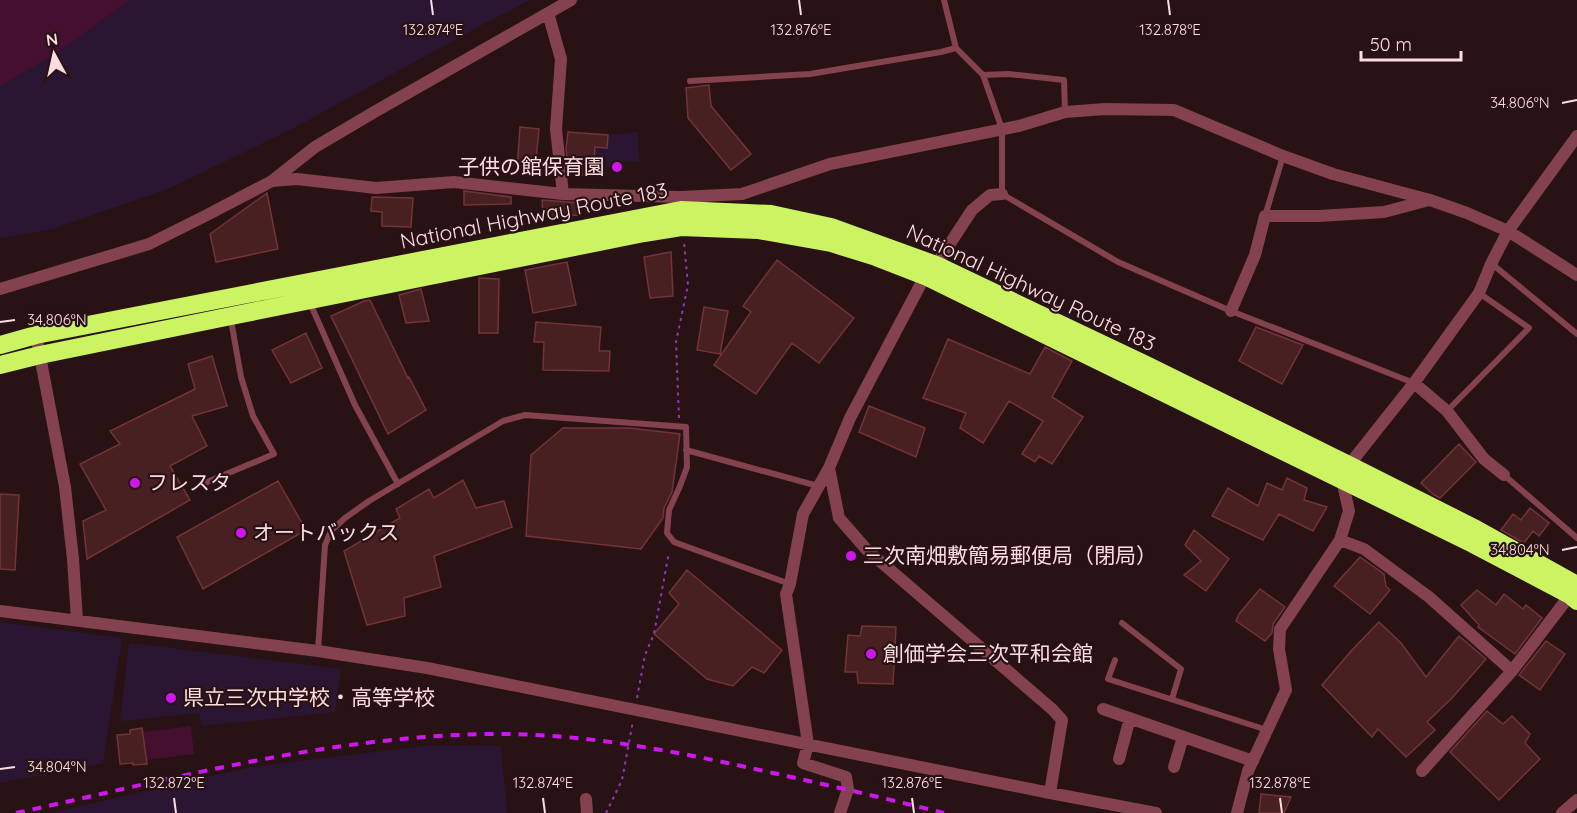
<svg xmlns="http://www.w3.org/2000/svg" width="1577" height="813" viewBox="0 0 1577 813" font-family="Quicksand,'Noto Sans JP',sans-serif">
<rect width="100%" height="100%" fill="#281214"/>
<path fill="#2a1632" d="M130,0H530L480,26L294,128L170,188L53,229L0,238V86L54,55Z
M638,132L639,162L623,161L622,169L594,166L595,147L607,148L608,135Z
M0,622L122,638L103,763L0,783Z
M129,643L341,669L335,712L201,726L200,713L120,721Z
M424,746H501L507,813H49L251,767Z"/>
<path fill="#450f30" d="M0,0H130L54,55L0,86Z
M191,726L194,754L146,760L143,732Z"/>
<path fill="#482022" stroke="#723437" stroke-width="1.5" d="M709,85L711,106L751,154L731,170L688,118L686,88Z
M520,127L539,129L535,170L517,169Z
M568,132L608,135L607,148L595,147L593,176L569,173L566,149Z
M464,191L511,197V204L464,205Z
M267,193L278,249L216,262L210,234Z
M372,197L413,198L411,227L382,226V212L371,211Z
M542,200L580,203V215L543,217Z
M671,252L673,296L650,298L644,257Z
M777,260L854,318L819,363L792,343L756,394L714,365L751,312L743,306Z
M567,262L576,305L533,313L525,270Z
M479,278L499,279L498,333H479Z
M421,289L429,321L406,323L399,295Z
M370,300L408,378L409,377L426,410L388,434L331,316L364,301Z
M704,307L728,311L720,354L697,350Z
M536,322L601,327L599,351H610L609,371L543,370L544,342H534Z
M1256,327L1303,345L1282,384L1239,361Z
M306,333L322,368L291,383L272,350Z
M948,339L1030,374L1045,347L1072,361L1052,397L1083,417L1052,464L1039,456L1035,462L1022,454L1043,421L1009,401L983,443L960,428L966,413L923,398Z
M212,356L227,406L192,416L207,446L170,466L190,500L87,559L83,521L106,510L80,464L120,444L110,431L195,389L188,364Z
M869,406L925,428L916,457L859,432Z
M563,428H630L680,434L672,492L664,508L663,518L641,549L526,536L531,455Z
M1459,444L1476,462L1440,498L1434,495L1421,483Z
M1287,478L1307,488L1304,500L1327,507L1313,531L1279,514L1263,540L1212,516L1228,488L1258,506L1267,483L1282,490Z
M463,480L476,508L504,501L512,527L434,556L441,587L404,598L405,616L367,625L344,551L400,518L396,509L429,489L434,498Z
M278,481L306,530L203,589L177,537Z
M0,494L19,495L15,570L0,569Z
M1530,508L1549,523L1539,536L1533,531L1524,543L1501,530L1513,514L1521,520Z
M1194,530L1229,559L1206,591L1184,575L1201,561L1185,545Z
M1360,557L1384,574L1386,586L1390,590L1370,614L1334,586Z
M687,570L782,650L764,673L752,667L733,686L707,679L654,634L679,604L669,593Z
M1260,589L1285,607L1273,624L1272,633L1265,641L1236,621L1239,614Z
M1477,590L1496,605L1504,594L1523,609L1526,605L1542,618L1515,654L1478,627L1479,625L1461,605Z
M1379,622L1401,643L1426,677L1459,636L1486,659L1452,698L1427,722L1435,730L1406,757L1378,729L1372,737L1322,685L1352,650Z
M862,626L896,627L893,684L858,683L857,672H845L848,635L860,636Z
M1546,641L1565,654L1540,690L1519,675Z
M1487,711L1503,724L1512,716L1530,734L1525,743L1540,759L1499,800L1450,752Z
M142,728L147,764L133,765V763L120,764L117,735L130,734V730Z
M1261,794L1291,797L1284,813H1259Z"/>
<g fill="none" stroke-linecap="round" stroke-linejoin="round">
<path stroke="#8d3ab3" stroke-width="2" stroke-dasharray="3 4.5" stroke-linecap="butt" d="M679,418L676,342L688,285L684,242
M637,698L645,655L654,634L669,552
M606,813L622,780L633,721"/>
<path stroke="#84414f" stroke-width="6" d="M944,0L956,48L983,75L1002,129V194L1118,262L1231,311L1414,383
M983,75L1008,74L1064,80L1065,112
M690,81L810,74L941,52L956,48
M1265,216L1283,156
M1492,264L1577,334
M310,303L355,405L398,484
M1447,411L1529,328L1479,293
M686,450L818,486
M1504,475L1577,538
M200,485L274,454L253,416L241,377L231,320
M1122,623L1181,669L1172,699
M318,651L325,545L331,531L345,518L369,501L503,421L525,415L686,427L687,467L680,486L669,510L667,533L674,542L790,584
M1115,660L1108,679L1267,730"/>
<path stroke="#84414f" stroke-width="12" d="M548,13L561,59L556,129L563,194
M272,181L297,179L376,188L454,182L563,194L681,197L742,194L830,164L1019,126L1065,112L1105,109L1174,110L1283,156L1333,174L1430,200L1467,213L1508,231L1577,275
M0,289L149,244L205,216L272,181L315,147L376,111L571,0
M1231,311L1255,255L1265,216H1319L1384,212L1429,200
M36,335L65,487L73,559L77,620
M1414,383L1447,411L1484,459L1504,475
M829,468L839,518L867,550L1052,709L1062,720L1050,793
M1340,540L1364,549L1429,597L1512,671L1422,771
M0,611L318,651L427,668L1050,793L1156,813
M1512,671L1570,595
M1103,709L1253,761
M1119,759L1130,718
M1174,767L1183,737
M586,799L587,813
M840,813L848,789L846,777L803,763L808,744L786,594L790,584L803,514L829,468L850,418L925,276L936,265L972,210L990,195L1002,194
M1237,813L1248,771L1286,690L1279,649L1280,629L1340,540L1349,511L1342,480L1349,465L1414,383L1479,293L1491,264L1508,231L1577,136
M1562,813L1577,800"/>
<path stroke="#ccf361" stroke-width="18" d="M0,345L36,335L681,210L771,214L831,227L936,265L1146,365L1349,465L1476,529L1577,585
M0,365L40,355L231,316L644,233L681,227L758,230L831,243L876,257L925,276L1473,544L1570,595L1577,601"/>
<path stroke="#ce17ee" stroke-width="4" stroke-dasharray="9 8" stroke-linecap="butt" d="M16,813C177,778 340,733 506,734C593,735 679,752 764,771C824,784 884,798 944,813"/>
</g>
<path fill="none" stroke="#fcdce1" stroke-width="2" d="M431,0L433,15M799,0L801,15M1168,0L1170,15M1562,103L1577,100M0,322L15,320M1562,550L1577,547M0,769L15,767M174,798L176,813M543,798L545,813M912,798L914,813M1280,798L1282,813"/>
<g fill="#ce17ee" stroke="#281214" stroke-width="2">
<circle cx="617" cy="167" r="6"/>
<circle cx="135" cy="483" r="6"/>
<circle cx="241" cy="533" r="6"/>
<circle cx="851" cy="556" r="6"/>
<circle cx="871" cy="654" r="6"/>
<circle cx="171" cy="698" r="6"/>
</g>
<g text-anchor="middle" stroke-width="4.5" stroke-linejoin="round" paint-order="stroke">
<g font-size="21" fill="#fcdce1" stroke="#281214" text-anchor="start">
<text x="605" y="174" text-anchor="end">子供の館保育園</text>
<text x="147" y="490">フレスタ</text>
<text x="253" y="540">オートバックス</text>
<text x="863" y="563">三次南畑敷簡易郵便局（閉局）</text>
<text x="883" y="661">創価学会三次平和会館</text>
<text x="183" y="705">県立三次中学校・高等学校</text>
</g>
<g font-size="21" fill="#fcdce1" stroke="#281214">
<text transform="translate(534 216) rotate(-11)" y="7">National Highway Route 183</text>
<text transform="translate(1031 288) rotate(25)" y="7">National Highway Route 183</text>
</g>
</g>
<g font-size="15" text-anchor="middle" fill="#fcdce1" stroke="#281214" stroke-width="4.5" stroke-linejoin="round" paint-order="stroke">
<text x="433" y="35">132.874°E</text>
<text x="801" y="35">132.876°E</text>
<text x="1170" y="35">132.878°E</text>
<text x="1520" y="108">34.806°N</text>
<text x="57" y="325">34.806°N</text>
<text x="1520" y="555">34.804°N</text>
<text x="57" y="772">34.804°N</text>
<text x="174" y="788">132.872°E</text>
<text x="543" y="788">132.874°E</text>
<text x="912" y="788">132.876°E</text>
<text x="1280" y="788">132.878°E</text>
</g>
<g transform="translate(54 54) rotate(352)" stroke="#281214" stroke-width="4.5" paint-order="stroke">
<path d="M0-4.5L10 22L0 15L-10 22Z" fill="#fcdce1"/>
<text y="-9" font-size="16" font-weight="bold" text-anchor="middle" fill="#fcdce1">N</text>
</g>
<path d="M1361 51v9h100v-9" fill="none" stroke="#fcdce1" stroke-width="3"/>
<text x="1370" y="51" font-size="18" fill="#fcdce1" stroke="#281214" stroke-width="4.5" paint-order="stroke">50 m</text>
</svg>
